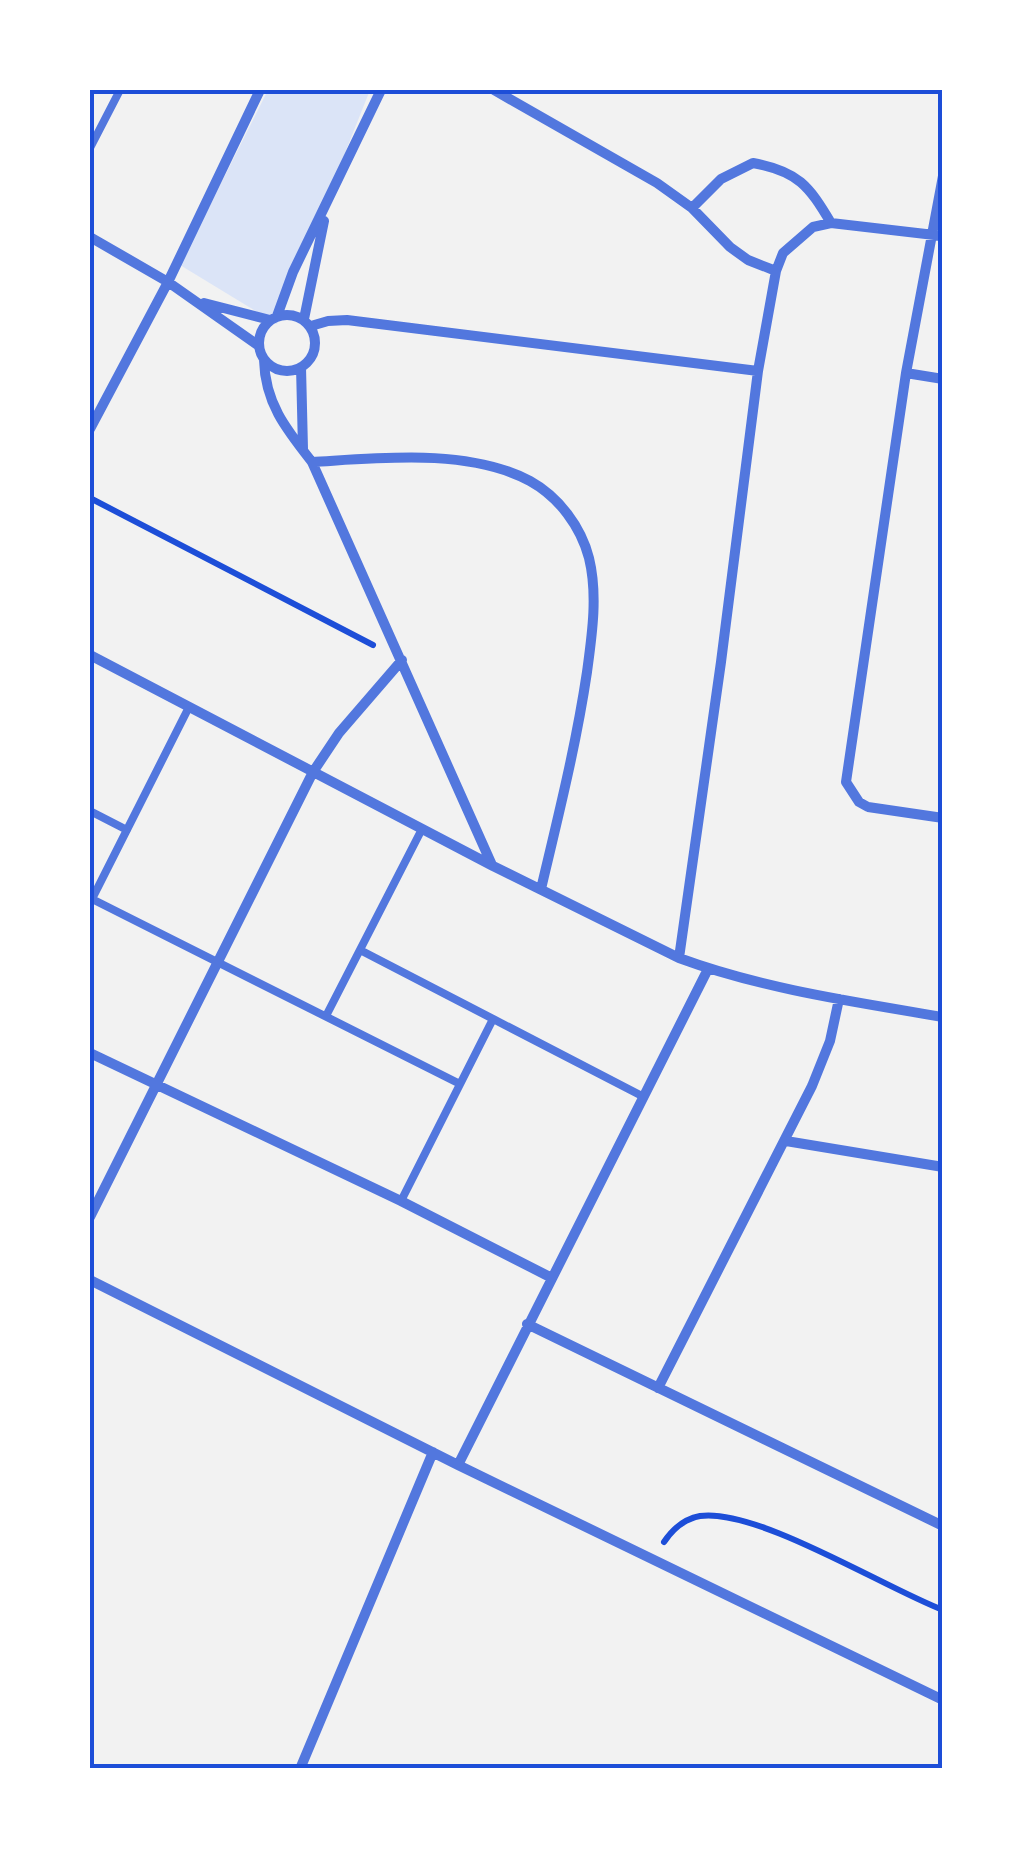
<svg xmlns="http://www.w3.org/2000/svg" width="1033" height="1859" viewBox="0 0 1033 1859" font-family="'Golos Text',sans-serif">
<rect width="100%" height="100%" fill="#f2f2f2"/>
<path fill="#dbe4f7" d="M268,90H370L277,324L180,265Z"/>
<g fill="none" stroke-linecap="round" stroke-linejoin="round">
<path stroke="#1d4ed8" stroke-width="6" d="M90,498L373,645
M664,1542C672,1530 684,1519 700,1516C757,1508 885,1588 943,1610"/>
<path stroke="#5277de" stroke-width="8" d="M90,148L120,90
M90,811L127,830
M90,898L460,1084
M92,899L189,707
M360,950L642,1096
M326,1016L422,829
M401,1201L493,1019"/>
<path stroke="#5277de" stroke-width="10" d="M494,90L657,183L692,208L730,247L748,260L776,271
M692,208L721,179L753,163C798,171 809,186 831,223
M90,237L168,282L259,346
M204,303L270,320
M259 343a28 28 0 1 1 56 0a28 28 0 1 1-56 0Z
M277,316L293,272L381,90
M304,319L324,221
M311,326L328,321L347,320L758,371
M264,360C265,403 286,429 312,462L492,865
M301,367L303,449
M906,373L943,176
M943,379L906,373L846,782L859,802L868,807L943,818
M90,429L168,282L260,90
M312,462C380,458 468,448 530,481C559,497 581,527 589,558C598,595 592,635 587,672C576,746 558,817 541,889
M90,655L493,866L679,958C763,989 855,1002 943,1017
M679,958L721,662L758,371L776,271L783,253L813,227L831,223L943,236
M90,1053L401,1201L550,1277
M786,1141L943,1167
M90,1217L313,772L339,733L402,660
M90,1280L458,1465L943,1700
M527,1324L943,1526
M658,1388L812,1086L830,1041L839,999
M458,1465L708,969
M300,1769L433,1452"/>
</g>
<rect width="1033" height="1859" fill="none" stroke="#ffffff" stroke-width="185"/>
<rect x="92" y="92" width="848" height="1674" fill="none" stroke="#1d4ed8" stroke-width="4"/>
</svg>
